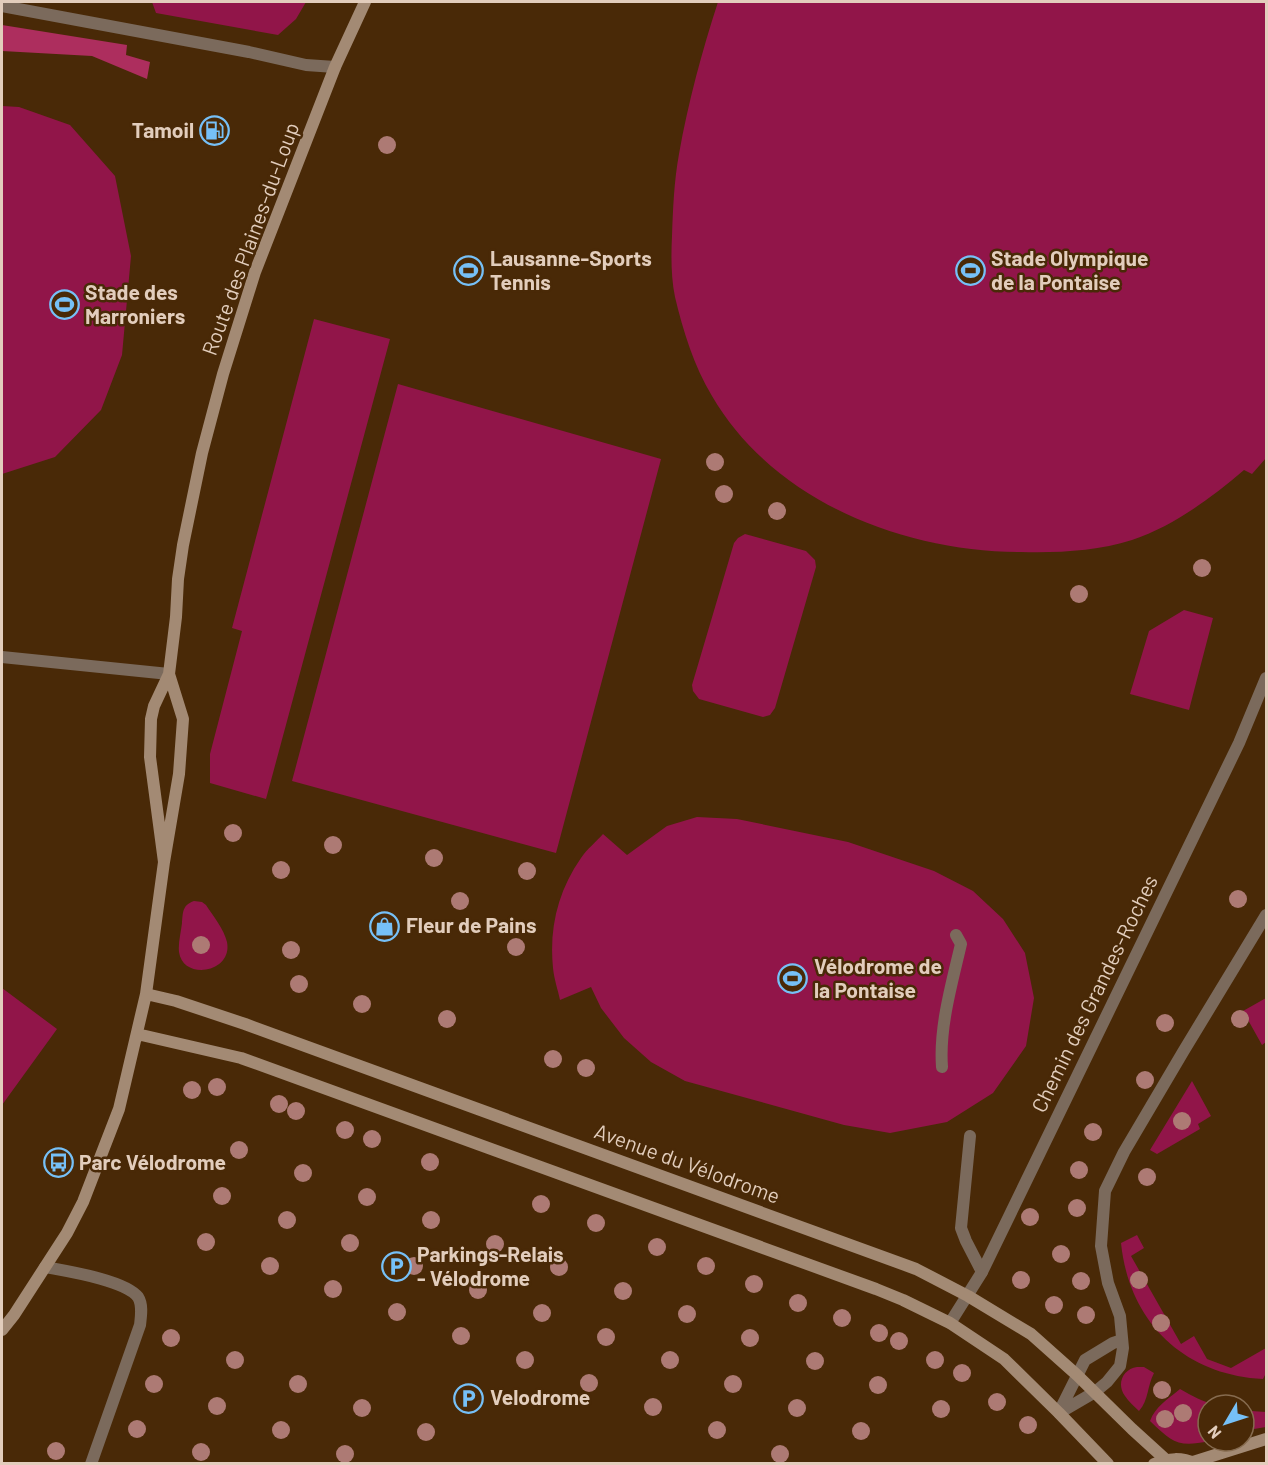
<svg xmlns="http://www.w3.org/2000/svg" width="1268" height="1465" viewBox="0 0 1268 1465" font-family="Barlow,sans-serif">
<rect width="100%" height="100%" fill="#492907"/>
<path fill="#911549" d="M152,2H306L296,19L278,35L156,13Z
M718,2H1266V458L1252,474L1244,470C1211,498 1174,526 1132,540C1097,551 1058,553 1021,552C904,552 774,502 712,396C694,366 683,331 675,297C671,278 671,255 672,236C673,209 674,181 679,154C688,103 702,51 718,2Z
M2,106L19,107L70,125L115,176L131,256L122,355L101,410L55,457L2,474Z
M314,319L390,339L266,799L210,783V754L242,631L232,628Z
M398,384L661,459L556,853L292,781Z
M745,534L806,551L815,560L816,567L775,708L770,715L763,717L699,699L693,691L692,685L734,543L738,538Z
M1184,610L1213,618L1189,710L1130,694L1149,631Z
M697,817L737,819L848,842L934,871L973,891L1003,919L1025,953L1034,998L1026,1046L993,1093L947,1122L890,1133L844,1125L685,1081L651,1062L624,1038L601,1008L591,987L560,1000C558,990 554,979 553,968C549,928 558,891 581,858C587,849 596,842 603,834L627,855L667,826Z
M194,901L202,902L206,905C213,916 224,929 227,942C233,973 183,981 179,952C178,943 181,932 182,923C183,913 182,905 194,901Z
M2,988L57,1029L2,1105Z
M1266,998V1042L1262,1045L1243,1011Z
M1192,1081L1211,1116L1198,1124L1200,1129L1157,1154L1150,1150Z
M1137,1235L1144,1248L1131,1256L1181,1344L1194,1336L1207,1359L1231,1368L1266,1348V1373L1263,1379C1184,1375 1129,1322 1121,1243Z
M1137,1367H1144L1154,1373C1147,1386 1149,1400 1139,1411C1134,1406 1129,1402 1125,1396C1116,1384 1123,1369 1137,1367Z
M1180,1389C1192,1396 1203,1402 1217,1405H1208L1209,1441C1178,1448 1172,1442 1150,1421C1155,1407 1168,1399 1180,1389Z
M1251,1411L1266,1412V1427L1254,1429L1249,1416Z"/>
<path fill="#ad2e5e" d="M2,25L127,45L126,55L150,62L147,79L92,56L2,51Z"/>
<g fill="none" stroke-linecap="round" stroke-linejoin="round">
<path stroke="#7b6a5c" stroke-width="12" d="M942,1067C939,1027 952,983 961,944L956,935
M970,1136L961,1228L966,1241L982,1272
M45,1267C66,1271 125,1280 138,1297C143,1305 141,1316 140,1325L91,1464"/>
<path stroke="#7b6a5c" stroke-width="12" d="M2,6L249,52L306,65L335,67
M2,657L169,674
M950,1323L982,1272L1239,743L1266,678
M1059,1412L1085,1360L1113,1343L1122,1340
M1059,1413L1095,1392L1107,1382L1120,1366L1123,1348L1120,1316L1108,1283L1101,1246L1105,1191L1124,1152L1183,1052L1266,915"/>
<path stroke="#a38a74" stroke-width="12" d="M164,862L150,757L151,719L154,706L169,674L176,617L178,579L183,545L202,453L223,374L255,272L335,67L365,2
M146,994L176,1001L245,1024L916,1269L968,1296L1031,1334L1077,1375L1132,1429L1165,1459
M137,1034L241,1058L876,1289L903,1300L950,1323L1004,1359L1059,1413L1108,1464
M2,1330L14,1315L67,1233L83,1202L119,1109L146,994L164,862L179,774L183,719L169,674
M1193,1462L1266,1439
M1154,1464C1169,1458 1181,1457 1196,1464"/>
</g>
<g fill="#ad7a74">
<circle cx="387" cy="145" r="9"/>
<circle cx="715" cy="462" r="9"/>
<circle cx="724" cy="494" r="9"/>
<circle cx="777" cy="511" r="9"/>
<circle cx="1202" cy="568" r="9"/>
<circle cx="1079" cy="594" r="9"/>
<circle cx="233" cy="833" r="9"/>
<circle cx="333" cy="845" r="9"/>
<circle cx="434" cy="858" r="9"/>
<circle cx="281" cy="870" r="9"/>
<circle cx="527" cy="871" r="9"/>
<circle cx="1238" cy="899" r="9"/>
<circle cx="460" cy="901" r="9"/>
<circle cx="201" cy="945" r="9"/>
<circle cx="516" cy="947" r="9"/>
<circle cx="291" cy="950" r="9"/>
<circle cx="299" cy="984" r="9"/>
<circle cx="362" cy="1004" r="9"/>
<circle cx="447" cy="1019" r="9"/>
<circle cx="1240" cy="1019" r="9"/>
<circle cx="1165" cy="1023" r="9"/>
<circle cx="553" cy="1059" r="9"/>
<circle cx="586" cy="1068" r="9"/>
<circle cx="1145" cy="1080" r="9"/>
<circle cx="217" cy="1087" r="9"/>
<circle cx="192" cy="1090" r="9"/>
<circle cx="279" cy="1104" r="9"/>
<circle cx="296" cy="1111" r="9"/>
<circle cx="1182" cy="1121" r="9"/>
<circle cx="345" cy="1130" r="9"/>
<circle cx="1093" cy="1132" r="9"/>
<circle cx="372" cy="1139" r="9"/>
<circle cx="239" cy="1150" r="9"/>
<circle cx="430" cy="1162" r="9"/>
<circle cx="1079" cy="1170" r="9"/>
<circle cx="303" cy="1173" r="9"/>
<circle cx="1147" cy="1177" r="9"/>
<circle cx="222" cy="1196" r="9"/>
<circle cx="367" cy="1197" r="9"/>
<circle cx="541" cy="1204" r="9"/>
<circle cx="1077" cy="1208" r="9"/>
<circle cx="1030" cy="1217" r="9"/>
<circle cx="287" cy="1220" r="9"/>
<circle cx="431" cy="1220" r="9"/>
<circle cx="596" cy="1223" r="9"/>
<circle cx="206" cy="1242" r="9"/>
<circle cx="350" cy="1243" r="9"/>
<circle cx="495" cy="1244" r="9"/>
<circle cx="657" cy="1247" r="9"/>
<circle cx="1061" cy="1254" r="9"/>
<circle cx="270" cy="1266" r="9"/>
<circle cx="414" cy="1266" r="9"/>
<circle cx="706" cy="1266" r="9"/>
<circle cx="559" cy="1267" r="9"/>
<circle cx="1021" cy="1280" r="9"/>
<circle cx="1139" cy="1280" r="9"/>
<circle cx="1081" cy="1281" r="9"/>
<circle cx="754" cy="1284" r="9"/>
<circle cx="333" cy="1289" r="9"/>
<circle cx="478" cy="1290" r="9"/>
<circle cx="623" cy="1291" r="9"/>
<circle cx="798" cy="1303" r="9"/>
<circle cx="1054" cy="1305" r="9"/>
<circle cx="397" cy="1312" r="9"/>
<circle cx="542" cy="1313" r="9"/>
<circle cx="687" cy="1314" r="9"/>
<circle cx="1086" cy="1315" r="9"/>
<circle cx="842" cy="1318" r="9"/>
<circle cx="1161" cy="1323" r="9"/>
<circle cx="879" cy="1333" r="9"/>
<circle cx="461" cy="1336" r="9"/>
<circle cx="606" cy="1337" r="9"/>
<circle cx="171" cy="1338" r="9"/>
<circle cx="750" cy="1338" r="9"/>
<circle cx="899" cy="1341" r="9"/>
<circle cx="235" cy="1360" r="9"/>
<circle cx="525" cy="1360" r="9"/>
<circle cx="670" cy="1360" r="9"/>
<circle cx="935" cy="1360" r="9"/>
<circle cx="815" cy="1361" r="9"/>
<circle cx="962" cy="1373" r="9"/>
<circle cx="589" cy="1383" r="9"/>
<circle cx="154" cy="1384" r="9"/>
<circle cx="298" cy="1384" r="9"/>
<circle cx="733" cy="1384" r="9"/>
<circle cx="878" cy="1385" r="9"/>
<circle cx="1162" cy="1390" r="9"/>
<circle cx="997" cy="1402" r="9"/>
<circle cx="217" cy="1406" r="9"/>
<circle cx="653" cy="1407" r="9"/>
<circle cx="362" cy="1408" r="9"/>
<circle cx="797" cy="1408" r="9"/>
<circle cx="941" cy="1409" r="9"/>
<circle cx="1183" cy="1413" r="9"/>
<circle cx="1165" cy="1419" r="9"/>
<circle cx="1028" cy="1425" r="9"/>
<circle cx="137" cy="1429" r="9"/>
<circle cx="281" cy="1430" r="9"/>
<circle cx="717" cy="1430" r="9"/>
<circle cx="861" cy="1431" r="9"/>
<circle cx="426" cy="1432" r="9"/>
<circle cx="56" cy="1451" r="9"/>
<circle cx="201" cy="1452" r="9"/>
<circle cx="345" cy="1454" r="9"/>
<circle cx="780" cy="1454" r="9"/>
</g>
<defs>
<symbol id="fuel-ring" viewBox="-11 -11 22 22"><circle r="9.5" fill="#492907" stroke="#76c0f7" stroke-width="1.5"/><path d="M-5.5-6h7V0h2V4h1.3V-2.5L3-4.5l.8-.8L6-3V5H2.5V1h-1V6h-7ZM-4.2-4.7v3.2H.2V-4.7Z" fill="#76c0f7"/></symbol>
<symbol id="stadium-ring" viewBox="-11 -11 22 22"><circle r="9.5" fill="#492907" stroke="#76c0f7" stroke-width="1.5"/><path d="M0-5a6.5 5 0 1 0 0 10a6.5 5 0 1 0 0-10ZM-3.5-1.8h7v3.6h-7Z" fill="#76c0f7"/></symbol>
<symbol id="shop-ring" viewBox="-11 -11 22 22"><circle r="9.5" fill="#492907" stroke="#76c0f7" stroke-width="1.5"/><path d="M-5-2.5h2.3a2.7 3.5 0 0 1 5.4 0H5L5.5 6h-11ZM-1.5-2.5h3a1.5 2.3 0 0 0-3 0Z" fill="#76c0f7"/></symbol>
<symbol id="bus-ring" viewBox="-11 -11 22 22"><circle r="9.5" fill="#492907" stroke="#76c0f7" stroke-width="1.5"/><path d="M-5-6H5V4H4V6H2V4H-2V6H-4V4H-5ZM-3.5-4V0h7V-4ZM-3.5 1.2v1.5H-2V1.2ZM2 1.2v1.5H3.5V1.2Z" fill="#76c0f7"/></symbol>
<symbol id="parking-ring" viewBox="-11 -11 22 22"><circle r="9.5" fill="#492907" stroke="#76c0f7" stroke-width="1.5"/><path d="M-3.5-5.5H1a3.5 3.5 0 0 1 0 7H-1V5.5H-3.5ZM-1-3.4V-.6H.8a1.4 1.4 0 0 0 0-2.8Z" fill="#76c0f7"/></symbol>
</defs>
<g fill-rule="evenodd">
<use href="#fuel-ring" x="198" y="114" width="33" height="33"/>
<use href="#stadium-ring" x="452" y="254" width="33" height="33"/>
<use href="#stadium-ring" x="954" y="254" width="33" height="33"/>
<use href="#stadium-ring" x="48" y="288" width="33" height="33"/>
<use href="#shop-ring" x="368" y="910" width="33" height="33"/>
<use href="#stadium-ring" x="776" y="962" width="33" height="33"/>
<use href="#bus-ring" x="42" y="1146" width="33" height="33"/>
<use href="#parking-ring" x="380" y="1250" width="33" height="33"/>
<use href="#parking-ring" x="452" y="1382" width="33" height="33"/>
</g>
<g text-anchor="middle" stroke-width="5" stroke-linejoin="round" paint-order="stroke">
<g font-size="21" font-weight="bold" fill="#e2cdbc" stroke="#492907" text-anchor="start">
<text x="194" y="138" text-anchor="end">Tamoil</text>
<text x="490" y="266">Lausanne-Sports<tspan x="490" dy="24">Tennis</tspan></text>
<text x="991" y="266">Stade Olympique<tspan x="991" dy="24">de la Pontaise</tspan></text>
<text x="85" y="300">Stade des<tspan x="85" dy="24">Marroniers</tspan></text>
<text x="406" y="933">Fleur de Pains</text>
<text x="814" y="974">Vélodrome de<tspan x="814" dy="24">la Pontaise</tspan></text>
<text x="79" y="1170">Parc Vélodrome</text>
<text x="417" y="1262">Parkings-Relais<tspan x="417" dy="24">- Vélodrome</tspan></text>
<text x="490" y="1405">Velodrome</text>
</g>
<g font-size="21" fill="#e2cdbc" stroke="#492907">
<text transform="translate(251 239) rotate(-70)" y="7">Route des Plaines-du-Loup</text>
<text transform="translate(1095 994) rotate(-64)" y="7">Chemin des Grandes-Roches</text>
<text transform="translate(687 1164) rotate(20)" y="7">Avenue du Vélodrome</text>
</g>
</g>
<rect width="1268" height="1465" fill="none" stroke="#e2cdbc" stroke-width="6"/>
<g transform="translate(1226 1423) rotate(231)"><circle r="28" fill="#492907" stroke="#866b4f" stroke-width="1.5"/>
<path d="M0-4.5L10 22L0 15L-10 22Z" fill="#76c0f7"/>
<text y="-9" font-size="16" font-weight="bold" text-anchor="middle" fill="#e2cdbc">N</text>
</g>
</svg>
